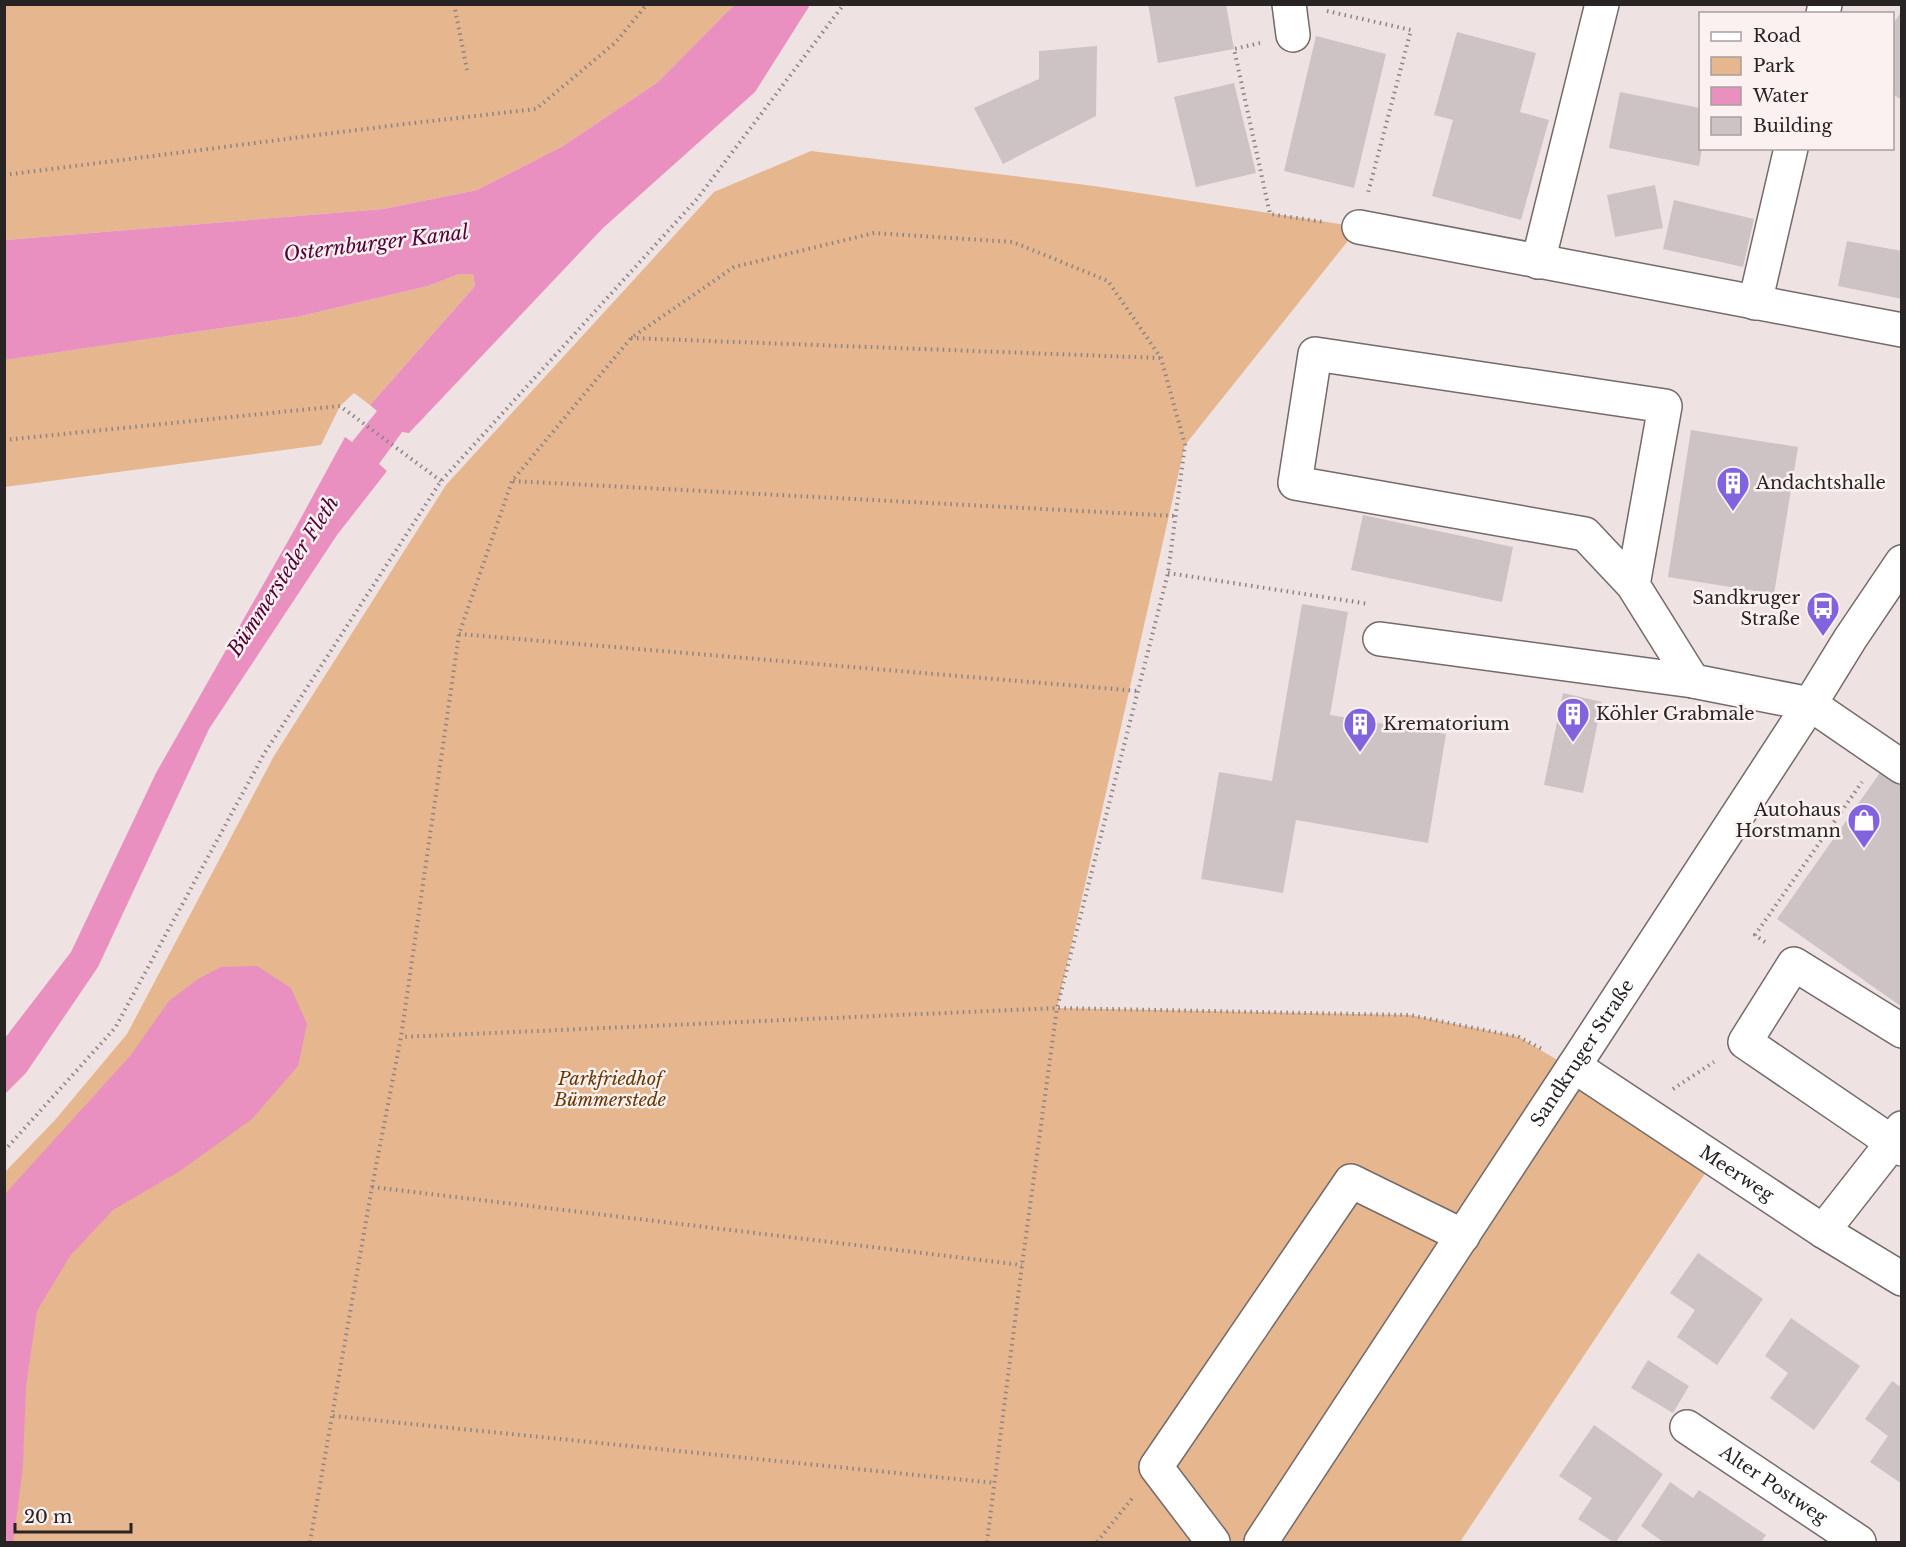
<svg xmlns="http://www.w3.org/2000/svg" width="1906" height="1547" viewBox="0 0 1906 1547" font-family="'Libre Baskerville',serif">
<rect width="100%" height="100%" fill="#eee3e2"/>
<path fill="#e6b68f" d="M4,5H734L658,82L563,146L477,190L383,209L5,240Z
M811,151L1094,186L1359,227L1185,445L1057,1008L1410,1015L1519,1037L1569,1067L1574,1066L1714,1160L1460,1542H5L4,1173L55,1120L127,1034L274,756L446,485L714,192Z
M459,274H473L475,286L370,405L354,393L340,406L321,445L5,487L4,360L297,317L428,286Z"/>
<path fill="#e990c0" d="M734,5H810L755,92L603,228L409,433L402,432L379,464L387,471L337,535L209,729L98,967L26,1073L5,1094V1038L71,952L156,773L296,527L345,437L352,442L377,411L370,405L475,286L473,274H459L428,286L297,317L5,360V240L383,209L477,190L563,146L658,82Z
M257,966L291,988L307,1024L298,1066L252,1119L180,1171L113,1210L70,1256L37,1311L26,1386L23,1465L14,1537L13,1542H5V1194L130,1056L169,1001L198,979L221,967Z"/>
<path fill="#cdc3c5" d="M1148,4H1226L1234,49L1158,63Z
M1902,11V100L1892,94V25Z
M1457,32L1536,53L1520,112L1549,120L1521,220L1432,196L1453,120L1434,115Z
M1316,36L1386,54L1354,188L1284,171Z
M1097,46L1096,116L1003,164L974,108L1039,79V51Z
M1234,83L1256,173L1196,187L1174,97Z
M1620,92L1700,108V148H1702L1699,166L1609,148Z
M1655,185L1663,228L1615,237L1607,195Z
M1674,200L1754,219L1743,267L1663,249Z
M1847,241L1902,251V299L1838,286Z
M1691,430L1798,447L1774,594L1668,577Z
M1363,515L1513,547L1502,602L1351,570Z
M1302,604L1348,612L1330,715L1446,734L1428,843L1296,820L1283,893L1201,879L1219,772L1272,781Z
M1563,693L1602,702L1583,793L1544,785Z
M1884,767L1902,779V1007L1777,919Z
M1698,1253L1763,1299L1717,1365L1677,1337L1695,1310L1670,1293Z
M1791,1318L1860,1366L1814,1430L1770,1398L1788,1373L1765,1356Z
M1648,1360L1689,1386L1673,1413L1631,1388Z
M1892,1381L1902,1388V1484L1870,1462L1888,1436L1865,1419Z
M1594,1425L1663,1474L1616,1542H1613L1578,1519L1592,1498L1559,1476Z
M1670,1482L1693,1498L1699,1490L1766,1535L1761,1542H1663L1641,1526Z"/>
<g fill="none" stroke-linecap="round" stroke-linejoin="round">
<defs>
<g id="minor">
<path d="M1289,4L1293,35"/>
<path d="M1823,14L1825,4"/>
<path d="M1359,227L1902,330"/>
<path d="M1538,262L1602,4"/>
<path d="M1755,303L1791,148"/>
<path d="M1633,585L1665,406L1315,354L1295,483L1585,534L1633,585L1693,681"/>
<path d="M1380,639L1693,681L1810,704L1902,767"/>
<path d="M1902,1031L1794,964L1745,1042L1902,1149"/>
<path id="s1" d="M1574,1066L1823,1231L1902,1279"/>
<path d="M1823,1231L1892,1143L1902,1128"/>
<path id="s2" d="M1687,1427L1859,1542"/>
<path d="M1213,1542L1156,1467L1351,1181L1463,1236"/>
<path id="s3" d="M1261,1542L1574,1066L1810,704L1850,639L1902,562"/>
</g>
</defs>
<use href="#minor" stroke="#736a69" stroke-width="36"/>
<path stroke="#8b8483" stroke-width="4" stroke-dasharray="1.5 4.5" stroke-linecap="butt" d="M454,4L467,70
M1327,11L1411,30L1368,193
M1260,43L1234,49L1270,214L1324,222
M4,175L388,126L536,109L616,42L647,4
M631,338L1160,358
M4,440L340,406L441,481
M513,481L1176,516
M1168,573L1369,604
M459,634L1138,691
M1765,942L1755,935L1862,782
M1673,1089L1714,1062
M4,1151L115,1028L264,754L441,481L697,199L844,4
M372,1187L1022,1265
M333,1416L995,1483
M310,1542L372,1187L401,1037L459,634L512,481L631,338L734,267L874,233L1013,242L1108,281L1161,358L1185,445L1168,573L1057,1008L401,1037
M987,1542L1022,1265L1057,1008L1410,1015L1519,1037L1542,1049
M1097,1542L1134,1496"/>
<use href="#minor" stroke="#fff" stroke-width="33"/>
</g>
<defs>
<symbol id="building-pin" viewBox="-11 -11 22 30"><path d="M0 17L-7.5 6A9.5 9.5 0 1 1 7.5 6Z" fill="#8163de" stroke="#fbf1f0"/><path d="M-4-6H4V6H1V3H-1V6H-4ZM-2.5-4.3h1.7v1.8h-1.7ZM.8-4.3h1.7v1.8H.8ZM-2.5-1h1.7V.8h-1.7ZM.8-1h1.7V.8H.8Z" fill="#fff"/></symbol>
<symbol id="bus-pin" viewBox="-11 -11 22 30"><path d="M0 17L-7.5 6A9.5 9.5 0 1 1 7.5 6Z" fill="#8163de" stroke="#fbf1f0"/><path d="M-5-6H5V4H4V6H2V4H-2V6H-4V4H-5ZM-3.5-4V0h7V-4ZM-3.5 1.2v1.5H-2V1.2ZM2 1.2v1.5H3.5V1.2Z" fill="#fff"/></symbol>
<symbol id="shop-pin" viewBox="-11 -11 22 30"><path d="M0 17L-7.5 6A9.5 9.5 0 1 1 7.5 6Z" fill="#8163de" stroke="#fbf1f0"/><path d="M-5-2.5h2.3a2.7 3.5 0 0 1 5.4 0H5L5.5 6h-11ZM-1.5-2.5h3a1.5 2.3 0 0 0-3 0Z" fill="#fff"/></symbol>
</defs>
<g fill-rule="evenodd">
<use href="#building-pin" x="1714" y="464" width="38" height="52"/>
<use href="#bus-pin" x="1804" y="589" width="38" height="52"/>
<use href="#building-pin" x="1554" y="695" width="38" height="52"/>
<use href="#building-pin" x="1341" y="705" width="38" height="52"/>
<use href="#shop-pin" x="1845" y="801" width="38" height="52"/>
</g>
<g text-anchor="middle" stroke-width="5" stroke-linejoin="round" paint-order="stroke">
<g font-size="18" fill="#282424" stroke="#fbf1f0" text-anchor="start">
<text x="1756" y="489">Andachtshalle</text>
<text x="1800" y="604" text-anchor="end">Sandkruger<tspan x="1800" dy="21">Straße</tspan></text>
<text x="1596" y="720">Köhler Grabmale</text>
<text x="1383" y="730">Krematorium</text>
<text x="1841" y="816" text-anchor="end">Autohaus<tspan x="1841" dy="21">Horstmann</tspan></text>
</g>
<g font-size="18" fill="#282424" stroke="#fbf1f0">
<text dy="6" stroke="none"><textPath href="#s3" startOffset="585">Sandkruger Straße</textPath></text>
<text dy="6" stroke="none"><textPath href="#s1" startOffset="195">Meerweg</textPath></text>
<text dy="6" stroke="none"><textPath href="#s2" startOffset="104">Alter Postweg</textPath></text>
</g>
<g font-size="18" font-style="italic" fill="#683800" stroke="#fbf1f0">
<text x="610" y="1085">Parkfriedhof<tspan x="610" dy="21">Bümmerstede</tspan></text>
</g>
<g font-size="20" font-style="italic" fill="#520138" stroke="#fbf1f0">
<text transform="translate(376 243) rotate(-7)" y="7">Osternburger Kanal</text>
<text transform="translate(283 576) rotate(-57)" y="7">Bümmersteder Fleth</text>
</g>
</g>
<rect width="1906" height="1547" fill="none" stroke="#282424" stroke-width="12"/>
<rect x="1699" y="12" width="195" height="138" fill="#fbf1f0" stroke="#a79f9e" stroke-width="1.5"/>
<rect x="1711" y="32" width="30" height="9" fill="#ffffff" stroke="#a79f9e" stroke-width="1.5"/>
<text x="1753" y="42" font-size="18" fill="#282424">Road</text>
<rect x="1711" y="57" width="30" height="18" fill="#e6b68f" stroke="#a79f9e" stroke-width="1.5"/>
<text x="1753" y="72" font-size="18" fill="#282424">Park</text>
<rect x="1711" y="87" width="30" height="18" fill="#e990c0" stroke="#a79f9e" stroke-width="1.5"/>
<text x="1753" y="102" font-size="18" fill="#282424">Water</text>
<rect x="1711" y="117" width="30" height="18" fill="#cdc3c5" stroke="#a79f9e" stroke-width="1.5"/>
<text x="1753" y="132" font-size="18" fill="#282424">Building</text>
<path d="M15 1523v9h116v-9" fill="none" stroke="#282424" stroke-width="3"/>
<text x="24" y="1523" font-size="18" fill="#282424" stroke="#fbf1f0" stroke-width="4.5" paint-order="stroke">20 m</text>
</svg>
